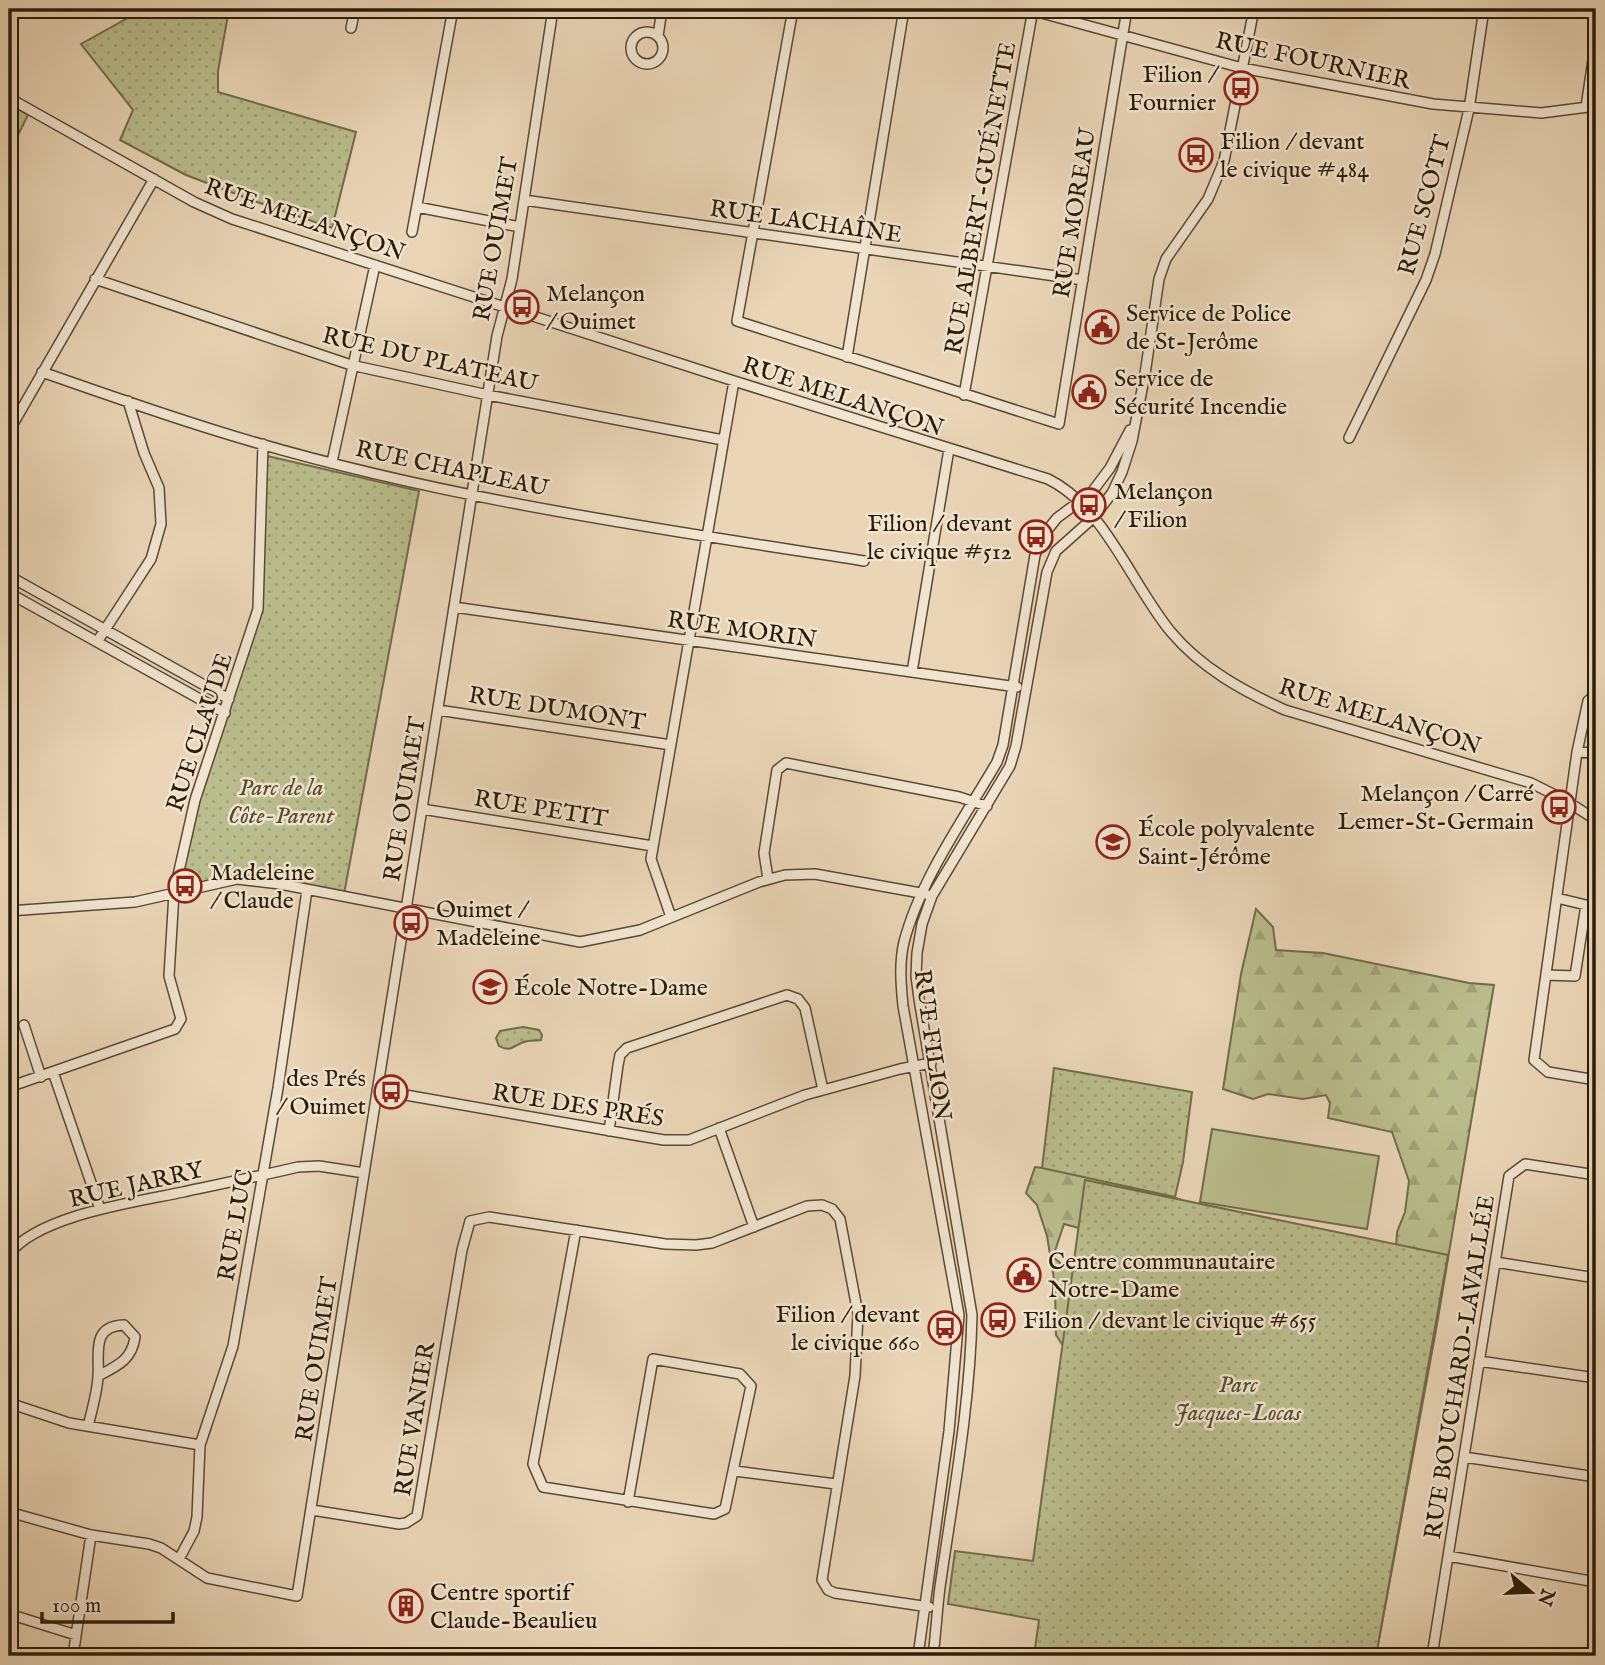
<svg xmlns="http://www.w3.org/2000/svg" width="1605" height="1665" viewBox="0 0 1605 1665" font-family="'IM FELL English',serif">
<defs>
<pattern id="forest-firs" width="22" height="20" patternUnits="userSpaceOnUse" patternTransform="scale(1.75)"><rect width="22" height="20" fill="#babd8d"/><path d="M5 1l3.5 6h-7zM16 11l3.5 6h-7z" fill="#a0a278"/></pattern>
<pattern id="park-dots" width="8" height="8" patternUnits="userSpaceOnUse" patternTransform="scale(1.75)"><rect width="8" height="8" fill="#babd8d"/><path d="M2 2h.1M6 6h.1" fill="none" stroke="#a0a278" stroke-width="1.8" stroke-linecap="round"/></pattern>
</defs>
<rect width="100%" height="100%" fill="#ead6b7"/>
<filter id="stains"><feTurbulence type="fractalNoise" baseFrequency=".00286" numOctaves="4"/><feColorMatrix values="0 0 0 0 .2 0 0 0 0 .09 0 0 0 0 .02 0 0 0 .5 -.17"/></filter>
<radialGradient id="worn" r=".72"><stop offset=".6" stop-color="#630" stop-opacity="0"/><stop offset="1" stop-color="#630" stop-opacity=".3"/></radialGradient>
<path fill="#babd8d" stroke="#726c4a" stroke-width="2" d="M1212,1129L1379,1156L1367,1229L1200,1202Z"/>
<path fill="url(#forest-firs)" stroke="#726c4a" stroke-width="2" d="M1256,909L1273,927L1276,950L1323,953L1469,983L1494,985L1436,1330L1376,1656H1305L1078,1369L1056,1335L1055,1285L1047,1236L1037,1205L1026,1193L1035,1167L1083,1172L1133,1183L1181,1200L1205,1221L1138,1244L1064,1224L1053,1257L1065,1267L1392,1316L1397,1232L1405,1212L1409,1181L1392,1132L1328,1118L1330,1103L1326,1095L1303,1099L1268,1094L1253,1099L1223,1089L1241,974Z"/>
<path fill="url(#park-dots)" stroke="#726c4a" stroke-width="2" d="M144,9H229L218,71V92L356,132L332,228L257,202L186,175L120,140L133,110L81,44Z
M9,104L28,115L9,153Z
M263,455L419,491L344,894L237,875L175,893L220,720L259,598Z
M523,1027L539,1030L542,1035L541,1040C536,1041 532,1040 528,1041C514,1043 513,1054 499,1046L496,1038L500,1031Z
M1054,1068L1192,1092L1183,1162L1175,1197L1042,1168Z
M1085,1180L1448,1255L1376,1656H1034L1039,1620L948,1604L955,1551L1033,1561Z"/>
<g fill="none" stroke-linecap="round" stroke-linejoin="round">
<defs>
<path id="minor" d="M793,9L737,321L1059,424L1127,9
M1027,9L1242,68L1433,104L1541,113L1596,106
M351,28L355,9
M631 48a16 16 0 1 1 32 0a16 16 0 1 1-32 0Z
M658,36L662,9
M9,98L194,202L232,219L734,381L1048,479C1104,506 1132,585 1171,632C1201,668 1243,691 1285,710L1531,783L1565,800L1596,820
M1586,107L1596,40
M524,200L1083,280
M417,207L520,227
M412,232L453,9
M95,279L351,365L488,395L723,440
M847,357L904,9
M42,372C99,392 156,412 214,430C424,496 646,527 864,561
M964,395L1033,9
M9,431L154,179
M1349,438L1426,280L1435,254L1469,109L1484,9
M332,462L375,265
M9,576L229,699
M9,593L225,713
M454,607L1017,687
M97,642L151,559L161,524L159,488L144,453L128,401
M912,672L949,449
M1596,694L1588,701L1577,752L1534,1060L1548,1072L1596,1080
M438,710L671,745
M1577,752L1596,753
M422,809L653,846
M768,879L764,853L777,770L786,763L959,797L987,806
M9,911L135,902L237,879L280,884L580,942L640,930L759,882L785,875L815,874L926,894
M671,917L651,859L734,381
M1546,975L1575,976L1586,905L1557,898
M24,1025L41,1077
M53,1072L100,1209
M9,1087L175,1029L181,1019L169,976L174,893L195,800L258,609L263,444
M377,1090L640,1136L664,1140H689L805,1095L900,1069L931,1063
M719,1128L754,1227
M609,1131L618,1065L620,1055L627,1048L787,995L798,999L805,1008L823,1090
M576,1230L533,1464L543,1487L714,1514L725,1509L751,1386L740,1374L653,1359L628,1502
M9,1254C39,1215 136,1202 183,1192C221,1184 260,1176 298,1167L319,1166L364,1173
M1495,1262L1596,1278
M1479,1361L1596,1378
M9,1403L69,1423L200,1445
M88,1426C92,1410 97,1393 98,1377C100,1355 90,1326 124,1325L135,1337C132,1360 117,1366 98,1376
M1464,1457L1596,1477
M735,1471L836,1484
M312,1510L399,1524L406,1523L417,1516L462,1250L470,1221L489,1217L665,1244L696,1245L712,1243L807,1206L822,1205L832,1209L840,1219L858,1314L855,1376L822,1580L828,1590L835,1593L929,1607
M9,1512L91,1535L149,1544L161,1548L207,1578L297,1596L497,336L512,279L553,9
M1448,1556L1596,1582
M179,1559L194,1531L197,1517L200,1445L233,1346L278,1088L307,890
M9,1614L76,1635
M73,1656L91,1535
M918,1656L949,1431L959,1315L903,1006C901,985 899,963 904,942C920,880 965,817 997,762L1003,745L1035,555L1045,533L1057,518L1092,492L1110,468L1130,430
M933,1656C936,1633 937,1610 940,1587C953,1496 970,1407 972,1315L919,999L916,976L917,953L922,924L932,896L1010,766L1016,746L1047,572L1056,551L1093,518L1112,493L1122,472L1132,441L1145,374L1159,279L1166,259L1208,199L1224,161L1254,9
M1432,1656L1509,1176L1525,1164L1596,1175"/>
</defs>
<use href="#minor" stroke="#5a4a34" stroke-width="12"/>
<use href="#minor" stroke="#f1e4d0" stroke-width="9"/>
</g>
<defs>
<symbol id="bus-ring" viewBox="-11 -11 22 22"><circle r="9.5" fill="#f1e4d0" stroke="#8f2418" stroke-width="1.5"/><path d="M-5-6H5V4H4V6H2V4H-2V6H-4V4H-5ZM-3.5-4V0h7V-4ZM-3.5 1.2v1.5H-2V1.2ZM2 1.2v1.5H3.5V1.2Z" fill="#8f2418"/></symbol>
<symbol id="civic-ring" viewBox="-11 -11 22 22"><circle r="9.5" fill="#f1e4d0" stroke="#8f2418" stroke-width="1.5"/><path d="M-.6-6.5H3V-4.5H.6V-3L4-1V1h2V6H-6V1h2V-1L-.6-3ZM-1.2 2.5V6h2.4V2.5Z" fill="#8f2418"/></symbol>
<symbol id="school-ring" viewBox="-11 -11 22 22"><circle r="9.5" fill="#f1e4d0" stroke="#8f2418" stroke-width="1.5"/><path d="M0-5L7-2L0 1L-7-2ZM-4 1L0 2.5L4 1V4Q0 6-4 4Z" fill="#8f2418"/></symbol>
<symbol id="building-ring" viewBox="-11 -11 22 22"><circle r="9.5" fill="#f1e4d0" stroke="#8f2418" stroke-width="1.5"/><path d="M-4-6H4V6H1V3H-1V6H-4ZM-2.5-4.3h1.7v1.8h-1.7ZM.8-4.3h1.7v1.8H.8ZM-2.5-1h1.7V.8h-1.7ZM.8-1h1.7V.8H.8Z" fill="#8f2418"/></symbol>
</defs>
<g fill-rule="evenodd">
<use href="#bus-ring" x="1222" y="69" width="38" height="38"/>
<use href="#bus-ring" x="1177" y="136" width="38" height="38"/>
<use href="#bus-ring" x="503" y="288" width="38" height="38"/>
<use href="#civic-ring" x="1083" y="308" width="38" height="38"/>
<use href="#civic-ring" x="1070" y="373" width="38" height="38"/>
<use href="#bus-ring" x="1070" y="486" width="38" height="38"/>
<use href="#bus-ring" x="1017" y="518" width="38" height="38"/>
<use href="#bus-ring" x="1540" y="788" width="38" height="38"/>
<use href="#school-ring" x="1094" y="823" width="38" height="38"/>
<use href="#bus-ring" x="166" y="867" width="38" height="38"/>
<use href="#bus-ring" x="392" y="904" width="38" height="38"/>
<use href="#school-ring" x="471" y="968" width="38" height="38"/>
<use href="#bus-ring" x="372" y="1073" width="38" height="38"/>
<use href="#civic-ring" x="1005" y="1256" width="38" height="38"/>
<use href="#bus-ring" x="979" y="1301" width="38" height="38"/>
<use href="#bus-ring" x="926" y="1309" width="38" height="38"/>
<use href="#building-ring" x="387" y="1587" width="38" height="38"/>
</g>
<g text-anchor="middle" stroke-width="5" stroke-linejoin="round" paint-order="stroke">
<g font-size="24" fill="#2a1c08" stroke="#f1e4d0">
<text transform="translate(1313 60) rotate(12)" y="8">RUE FOURNIER</text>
<text transform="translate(980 198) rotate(-80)" y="8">RUE ALBERT-GUÉNETTE</text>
<text transform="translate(1424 205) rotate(-75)" y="8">RUE SCOTT</text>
<text transform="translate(1074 213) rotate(-81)" y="8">RUE MOREAU</text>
<text transform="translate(305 219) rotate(19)" y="8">RUE MELANÇON</text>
<text transform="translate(806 221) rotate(8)" y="8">RUE LACHAÎNE</text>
<text transform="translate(495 239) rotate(-80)" y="8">RUE OUIMET</text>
<text transform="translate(430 359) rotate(13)" y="8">RUE DU PLATEAU</text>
<text transform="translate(843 396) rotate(18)" y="8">RUE MELANÇON</text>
<text transform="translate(452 468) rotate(12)" y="8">RUE CHAPLEAU</text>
<text transform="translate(742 629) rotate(8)" y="8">RUE MORIN</text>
<text transform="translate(557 708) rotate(9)" y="8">RUE DUMONT</text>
<text transform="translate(1380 716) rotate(17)" y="8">RUE MELANÇON</text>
<text transform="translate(199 732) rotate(-72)" y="8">RUE CLAUDE</text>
<text transform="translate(404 799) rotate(-81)" y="8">RUE OUIMET</text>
<text transform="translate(541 808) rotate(9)" y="8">RUE PETIT</text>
<text transform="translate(933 1045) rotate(82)" y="8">RUE FILION</text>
<text transform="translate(578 1105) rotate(9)" y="8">RUE DES PRÉS</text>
<text transform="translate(136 1184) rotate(-13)" y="8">RUE JARRY</text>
<text transform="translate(235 1225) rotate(-80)" y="8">RUE LUC</text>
<text transform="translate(316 1359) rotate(-81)" y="8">RUE OUIMET</text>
<text transform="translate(1459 1367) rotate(-81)" y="8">RUE BOUCHARD-LAVALLÉE</text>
<text transform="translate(414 1419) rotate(-81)" y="8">RUE VANIER</text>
</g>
<g font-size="24" fill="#2a1c08" stroke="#f1e4d0" text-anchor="start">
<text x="1216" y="82" text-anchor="end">Filion /<tspan x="1216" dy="28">Fournier</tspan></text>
<text x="1220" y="149">Filion / devant<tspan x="1220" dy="28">le civique #484</tspan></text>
<text x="546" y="301">Melançon<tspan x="546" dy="28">/ Ouimet</tspan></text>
<text x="1126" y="321">Service de Police<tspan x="1126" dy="28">de St-Jerôme</tspan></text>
<text x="1114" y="386">Service de<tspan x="1114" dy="28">Sécurité Incendie</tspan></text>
<text x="1114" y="499">Melançon<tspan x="1114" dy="28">/ Filion</tspan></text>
<text x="1012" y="531" text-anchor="end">Filion / devant<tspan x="1012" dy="28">le civique #512</tspan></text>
<text x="1534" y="801" text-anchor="end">Melançon / Carré<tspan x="1534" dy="28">Lemer-St-Germain</tspan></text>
<text x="1138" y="836">École polyvalente<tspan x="1138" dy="28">Saint-Jérôme</tspan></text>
<text x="210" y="880">Madeleine<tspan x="210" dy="28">/ Claude</tspan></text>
<text x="436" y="917">Ouimet /<tspan x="436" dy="28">Madeleine</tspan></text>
<text x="514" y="995">École Notre-Dame</text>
<text x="366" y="1086" text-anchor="end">des Prés<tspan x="366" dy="28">/ Ouimet</tspan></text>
<text x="1048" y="1269">Centre communautaire<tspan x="1048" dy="28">Notre-Dame</tspan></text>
<text x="920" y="1322" text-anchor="end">Filion / devant<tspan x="920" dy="28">le civique 660</tspan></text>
<text x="1023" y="1328">Filion / devant le civique #655</text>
<text x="430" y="1600">Centre sportif<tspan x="430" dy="28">Claude-Beaulieu</tspan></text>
</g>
<g font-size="24" font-style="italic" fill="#554c30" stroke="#f1e4d0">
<text x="281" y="795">Parc de la<tspan x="281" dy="28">Côte-Parent</tspan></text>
<text x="1238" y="1392">Parc<tspan x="1238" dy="28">Jacques-Locas</tspan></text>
</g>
</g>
<rect width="1605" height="1665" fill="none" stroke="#ead6b7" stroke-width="35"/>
<rect x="10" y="10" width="1584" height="1644" fill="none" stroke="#2a1c08" stroke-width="3.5"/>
<rect x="18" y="18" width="1570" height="1630" fill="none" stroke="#2a1c08" stroke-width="2"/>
<g transform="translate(1531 1592) rotate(109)" stroke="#f1e4d0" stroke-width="5" paint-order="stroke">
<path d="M0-5L12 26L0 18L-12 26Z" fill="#2a1c08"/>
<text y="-10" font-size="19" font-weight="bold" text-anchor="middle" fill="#2a1c08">N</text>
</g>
<path d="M42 1612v10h131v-10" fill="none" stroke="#2a1c08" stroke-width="3.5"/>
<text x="52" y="1612" font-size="21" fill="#2a1c08" stroke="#f1e4d0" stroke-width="5" paint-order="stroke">100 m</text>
<rect width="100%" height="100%" filter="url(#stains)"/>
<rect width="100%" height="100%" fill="url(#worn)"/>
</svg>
